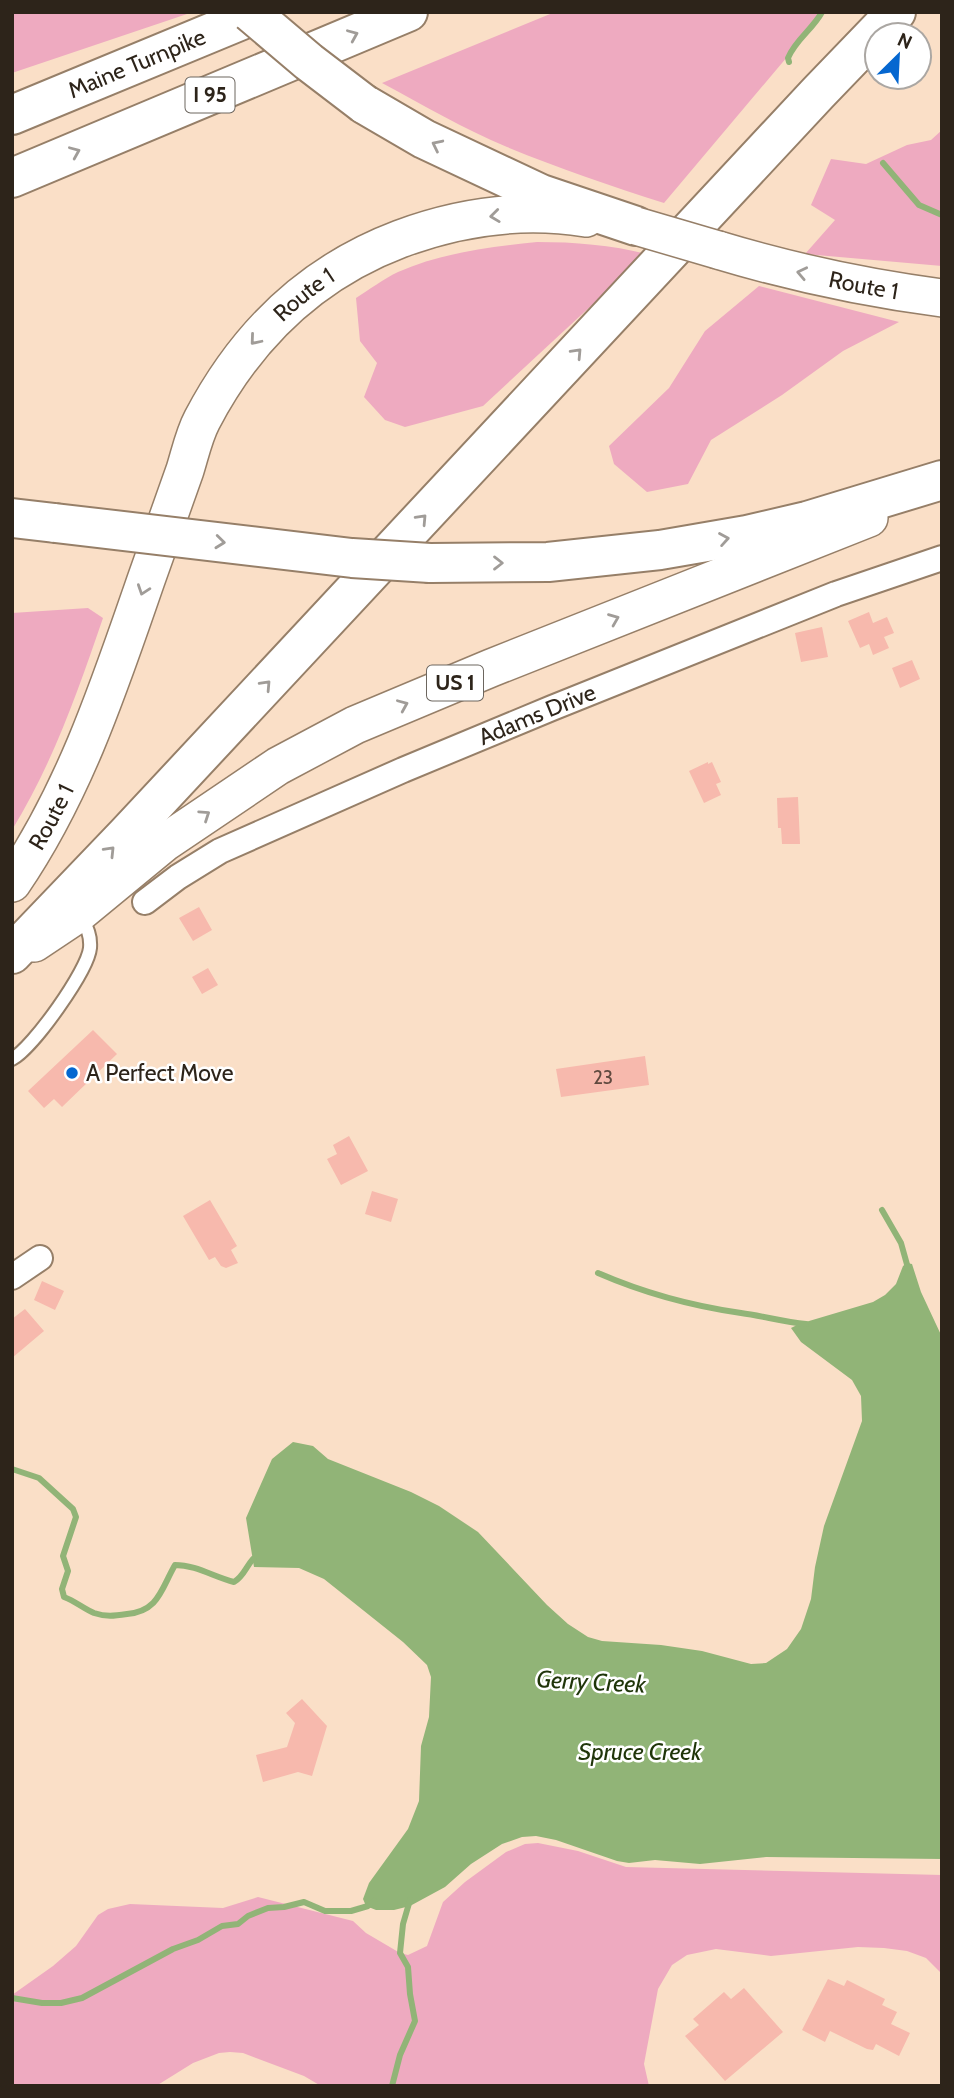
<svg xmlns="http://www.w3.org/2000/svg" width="954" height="2098" viewBox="0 0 954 2098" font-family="Cabin,sans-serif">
<rect width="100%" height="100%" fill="#fadfc7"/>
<path fill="#eeaac0" d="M12,12H193L12,73Z
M555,12H825L664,203C611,186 558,168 507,147C464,129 423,105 382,83Z
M942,130V266L805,254L835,220L811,205L831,159L866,164L907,145L931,140Z
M537,242C575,242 611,245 647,254L483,406L405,427L385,420L364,397L377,363L360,341L356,298C369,290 383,279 398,272C441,253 490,247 537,242Z
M759,286L899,322L843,351L782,395L711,440L688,484L647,492L614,464L609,446L669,388L705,331Z
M88,608L103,618C78,691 53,763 12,830V613Z
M538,1843L578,1851L626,1867L942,1875V1974L926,1958L907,1951L884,1948L858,1947L771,1956L716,1949L687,1955L672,1965L658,1989L644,2064L649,2086H321L304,2076L243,2053L230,2052L219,2053L193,2063L156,2086H12V1995L53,1966L76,1946L98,1915L108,1909L130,1904L223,1908L258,1897L353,1921L366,1933L400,1953L408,1955L427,1946L443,1902L465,1882L506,1852L525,1844Z"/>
<path fill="#91b477" d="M907,1263L912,1264L921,1292L942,1337V1859L766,1857L700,1864L655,1860L629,1863L617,1861L556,1840L536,1836L522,1837L502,1844L471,1864L445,1887L410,1906L394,1910H376L366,1906L363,1899L369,1883L408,1829L419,1801L421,1746L429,1717L431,1677L427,1665L403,1642L324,1579L299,1568L254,1567L246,1518L272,1459L293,1442L313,1446L328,1459L411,1492L439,1506L478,1532L547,1605L568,1624L588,1637L602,1641L661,1645L702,1651L751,1664L766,1663L787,1649L801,1629L811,1599L815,1567L824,1526L862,1421L861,1396L852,1380L801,1342L791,1328L799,1324L873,1302L885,1295L896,1284L903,1266Z"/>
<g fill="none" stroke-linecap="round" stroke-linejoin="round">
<path stroke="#91b477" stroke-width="6" d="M789,62L788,58C795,40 813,29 822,12
M883,163L919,205L942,215
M882,1210L901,1243L908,1268
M598,1273C644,1293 692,1306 741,1313C763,1316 784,1322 806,1324
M12,1469L39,1478L73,1509L76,1517L63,1556L68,1571L62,1589L64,1597C75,1601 84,1609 94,1613C106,1617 114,1616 127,1614C159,1611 161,1589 175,1565C196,1565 214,1577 234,1582C244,1576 245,1568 253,1559
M12,1998L42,2003H61L82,1998L173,1949L198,1940L222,1926L238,1924L248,1916L268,1908L284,1907L304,1902L325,1911H351L368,1906L374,1901
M392,2086L400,2055L415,2021L410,1994L408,1967L400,1953L403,1924L410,1900"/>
</g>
<path fill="#f7b9ad" d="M869,612L873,623L887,617L894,633L884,637L889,648L873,655L869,644L860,648L848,621Z
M822,627L828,657L801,662L795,633Z
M912,660L920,679L900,688L892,668Z
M708,762V764L712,762L721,782L716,784L721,795L704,803L689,771Z
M798,797L800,844H782L781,828H778L777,798Z
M199,907L212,930L193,941L179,918Z
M208,968L218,985L202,994L192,977Z
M93,1030L117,1054L62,1107L54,1099L44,1108L28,1091Z
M645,1056L649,1085L561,1097L556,1069Z
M349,1136L368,1171L341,1185L327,1159L337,1154L333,1145Z
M372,1191L398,1199L391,1222L365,1214Z
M210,1200L237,1246L231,1250L238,1263L226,1268L221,1266L215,1257L209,1260L183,1216Z
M42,1281L64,1291L55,1310L34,1300Z
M25,1309L44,1331L12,1358V1319Z
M302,1699L327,1726L312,1776L298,1772L263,1782L256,1755L287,1747L295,1723L286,1713Z
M828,1979L844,1986L847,1980L885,1999L882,2005L897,2012L891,2024L910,2033L899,2056L876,2044L873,2050L867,2049L830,2031L825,2042L802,2030Z
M744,1988L783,2032L725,2081L685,2036L699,2025L693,2019L724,1992L731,1999Z"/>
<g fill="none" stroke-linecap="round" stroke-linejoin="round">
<defs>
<path id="service" d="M12,1059C33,1048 88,970 90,948C91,935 87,928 81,917"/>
<g id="minor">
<path id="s1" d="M145,902L178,877L220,851L403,770L552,708L836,594L942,558"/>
<path d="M12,1277L40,1258"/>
</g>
<g id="primary">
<path id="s2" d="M718,250C791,272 866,288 942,298"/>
<path id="s3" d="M12,883C75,791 110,684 146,580C159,543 172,507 185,470C190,454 194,435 202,420C246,336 310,273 400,239C459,217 523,208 586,218"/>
<path d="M34,943L79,913L164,843L278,766L355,725L491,668L869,518"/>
</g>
<g id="motorway">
<path d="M364,104L424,139L541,194L636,226"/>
<path id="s4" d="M12,115L261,12"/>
<path d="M12,178L408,12"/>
<path d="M12,518L55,523"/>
<path d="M430,563L548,562L660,550L747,535L807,521L942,480"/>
<path d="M12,954L127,834L818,93L896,12"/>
</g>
</defs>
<use href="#service" stroke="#967f68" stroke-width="16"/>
<use href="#minor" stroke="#967f68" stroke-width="28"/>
<use href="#primary" stroke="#967f68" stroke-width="40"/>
<use href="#motorway" stroke="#967f68" stroke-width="42"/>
<use href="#service" stroke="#fff" stroke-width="12"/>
<use href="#minor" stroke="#fff" stroke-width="24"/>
<use href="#primary" stroke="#fff" stroke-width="37"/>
<use href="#motorway" stroke="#fff" stroke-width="38"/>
<defs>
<path id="primary-bridge" d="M636,226L718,250"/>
<path id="motorway-bridge" d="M250,12L309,62L364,104
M55,523L352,558L430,563"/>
</defs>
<use href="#primary-bridge" stroke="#967f68" stroke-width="40" stroke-linecap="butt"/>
<use href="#motorway-bridge" stroke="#967f68" stroke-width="42" stroke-linecap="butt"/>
<use href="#primary-bridge" stroke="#fff" stroke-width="37"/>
<use href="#motorway-bridge" stroke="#fff" stroke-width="38"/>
</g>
<defs><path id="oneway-chevron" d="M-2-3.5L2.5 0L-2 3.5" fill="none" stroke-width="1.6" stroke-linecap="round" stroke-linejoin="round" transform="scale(1.75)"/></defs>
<g stroke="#a09c98">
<use href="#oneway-chevron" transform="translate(353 35) rotate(-23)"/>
<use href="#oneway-chevron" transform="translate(437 145) rotate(-154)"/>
<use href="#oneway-chevron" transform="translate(75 152) rotate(-23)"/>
<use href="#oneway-chevron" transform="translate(495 216) rotate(173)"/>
<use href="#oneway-chevron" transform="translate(802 273) rotate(-168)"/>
<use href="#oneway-chevron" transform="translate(255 340) rotate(130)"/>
<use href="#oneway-chevron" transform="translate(577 353) rotate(-47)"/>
<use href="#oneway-chevron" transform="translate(422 519) rotate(-47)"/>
<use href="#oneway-chevron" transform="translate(724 539) rotate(-10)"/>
<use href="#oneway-chevron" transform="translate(220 542) rotate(6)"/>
<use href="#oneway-chevron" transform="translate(498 563)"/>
<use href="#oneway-chevron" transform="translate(143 590) rotate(109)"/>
<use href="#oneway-chevron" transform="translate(614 619) rotate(-22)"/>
<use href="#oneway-chevron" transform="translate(266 685) rotate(-47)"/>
<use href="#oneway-chevron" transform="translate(403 705) rotate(-23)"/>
<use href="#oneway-chevron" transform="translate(205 815) rotate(-34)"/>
<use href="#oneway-chevron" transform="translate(110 851) rotate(-46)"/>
</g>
<circle fill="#0567d0" stroke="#fff" stroke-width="2.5" cx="72" cy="1073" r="7"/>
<g text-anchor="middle" stroke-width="5" stroke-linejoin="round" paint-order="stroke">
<g font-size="19" fill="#60493f">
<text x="603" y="1084">23</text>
</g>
<g fill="#fff" stroke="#6c665f" stroke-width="2">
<rect x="185.5" y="77.5" width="49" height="35" rx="5"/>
<rect x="427" y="665.5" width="56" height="35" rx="5"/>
</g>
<g font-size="21" font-weight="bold" fill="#2d241a">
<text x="210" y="102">I 95</text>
<text x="455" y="690">US 1</text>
</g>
<g font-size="23" fill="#2d241a" stroke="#fff">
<text dy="8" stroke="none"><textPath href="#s4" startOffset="135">Maine Turnpike</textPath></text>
<text dy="8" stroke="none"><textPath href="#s2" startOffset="150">Route 1</textPath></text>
<text dy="8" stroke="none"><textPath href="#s3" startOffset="665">Route 1</textPath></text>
<text dy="8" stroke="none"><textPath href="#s1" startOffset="436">Adams Drive</textPath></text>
<text dy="8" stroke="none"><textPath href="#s3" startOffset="77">Route 1</textPath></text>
</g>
<g font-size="23" fill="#2d241a" stroke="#fff" text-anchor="start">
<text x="86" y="1081">A Perfect Move</text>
</g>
<g font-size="24" font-style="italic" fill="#1f3509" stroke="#fff">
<text transform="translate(591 1682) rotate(3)" y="8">Gerry Creek</text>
<text x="640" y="1760">Spruce Creek</text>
</g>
</g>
<rect width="954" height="2098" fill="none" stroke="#2d241a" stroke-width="28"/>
<g transform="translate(898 56) rotate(24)"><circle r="33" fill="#ffffff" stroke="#aba7a3" stroke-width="2"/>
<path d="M0-5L12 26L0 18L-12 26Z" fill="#0567d0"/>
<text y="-10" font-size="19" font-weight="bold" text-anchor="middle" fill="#2d241a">N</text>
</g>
</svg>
